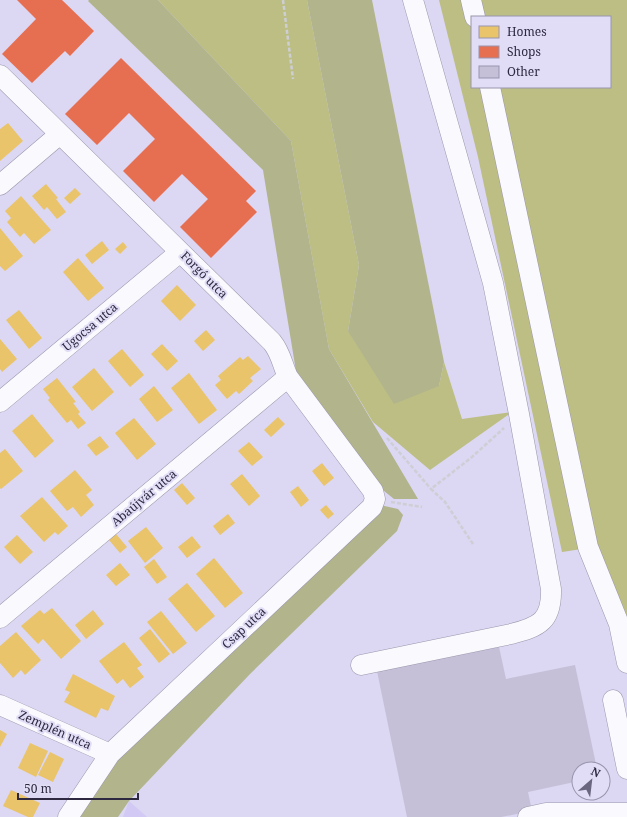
<svg xmlns="http://www.w3.org/2000/svg" width="627" height="817" viewBox="0 0 627 817" font-family="'Noto Serif',serif">
<rect width="100%" height="100%" fill="#dcd7f2"/>
<path fill="#d2caf5" d="M129,801L147,817H123Z"/>
<path fill="#bcbe84" fill-rule="evenodd" d="M158,0H307L359,265L348,331L439,386L444,362L462,419L512,412L430,470L373,422L329,349L291,141Z
M439,0H627V663L588,548L562,552L478,157ZM472,17H610V87H472Z"/>
<path fill="#b2b48c" d="M89,0H158L291,141L329,349L418,499H394L378,486L296,371L263,170L88,1Z
M307,0H372L444,362L439,386L394,404L348,331L359,265Z
M380,505L398,509L403,515L397,531L250,674L129,801L118,817H77L118,757Z"/>
<path fill="#e9c46a" d="M8,123L23,141L0,161V129Z
M46,184L58,198L56,199L66,212L57,219L47,207L44,210L32,196Z
M75,188L81,194L70,204L64,198Z
M21,196L51,230L34,244L24,233L20,237L7,222L11,218L5,211Z
M0,228L23,256L5,271L0,266Z
M102,241L109,250L92,264L85,255Z
M123,242L127,247L120,254L115,249Z
M78,258L104,288L88,301L63,272Z
M177,285L196,305L180,321L161,301Z
M19,310L42,338L29,349L6,320Z
M206,330L215,340L203,351L194,341Z
M0,339L17,359L2,372L0,369Z
M162,344L178,361L167,371L151,354Z
M122,349L144,375L130,387L108,361Z
M248,356L261,369L250,378L253,381L239,394L236,391L227,399L215,385L221,380L218,376L240,357L243,360Z
M94,368L114,392L92,411L72,387Z
M189,373L217,410L199,424L171,388Z
M57,378L76,402L73,403L80,412L78,414L86,423L78,429L71,420L67,423L48,400L50,398L43,389Z
M154,386L173,410L157,422L139,399Z
M32,414L54,441L35,458L12,431Z
M278,417L285,424L271,437L264,430Z
M134,418L156,444L137,460L115,433Z
M100,436L109,447L96,456L87,445Z
M249,442L263,457L252,466L238,451Z
M5,449L23,471L1,489L0,488V453Z
M322,463L334,478L324,486L312,471Z
M75,470L92,490L86,495L94,505L81,517L73,507L67,511L50,491Z
M242,474L260,496L249,506L230,484Z
M182,483L195,498L187,505L174,490Z
M298,486L309,500L301,507L290,492Z
M42,497L68,526L58,535L55,532L44,542L20,516Z
M326,505L334,514L328,519L320,510Z
M228,514L235,523L220,535L213,526Z
M146,527L163,548L145,563L128,541Z
M116,534L127,547L120,553L109,540Z
M17,535L33,552L20,564L4,547Z
M192,536L201,547L187,558L178,547Z
M214,558L243,593L225,608L196,574Z
M154,559L167,577L157,584L144,567Z
M120,563L130,575L116,586L106,575Z
M187,583L215,616L196,632L168,599Z
M52,608L81,641L61,659L43,639L38,644L21,626L40,610L44,614Z
M93,610L104,624L86,639L75,625Z
M161,611L187,643L173,654L147,622Z
M150,629L170,654L159,663L139,638Z
M16,632L41,660L25,675L21,670L13,678L0,663V646Z
M124,642L142,665L137,668L144,677L130,688L123,679L117,684L99,661Z
M73,674L115,696L108,711L101,708L96,718L64,702L70,692L65,690Z
M0,730L7,734L0,747Z
M30,743L48,751L36,777L18,768Z
M50,752L64,759L53,782L38,775Z
M11,790L40,803L33,817H28L3,806Z"/>
<path fill="#e76f51" d="M17,0H62L94,31L70,56L65,51L32,83L2,54L36,19Z
M121,58L256,191L246,201L257,212L211,258L180,227L208,199L182,174L154,202L123,171L155,139L129,113L97,145L65,114Z"/>
<path fill="#c5c0d8" d="M499,647L506,679L575,665L597,769H579V781L528,792L532,811L501,817H407L377,671Z"/>
<g fill="none" stroke-linecap="round" stroke-linejoin="round">
<defs>
<path id="minor" d="M471,0L475,17
M0,75L272,342C281,353 282,364 288,377L373,491L375,499L372,507L110,754L68,817
M490,87L588,547L619,624L627,663
M0,185L60,134
M0,402L180,252
M0,618L288,377
M361,665L511,634C539,627 552,621 551,589L519,414L493,283L413,0
M613,700L627,769
M0,705L110,754
M528,817L546,813H627"/>
</defs>
<use href="#minor" stroke="#9b96ac" stroke-width="21"/>
<path stroke="#ceced5" stroke-width="2.5" stroke-dasharray="4 2" stroke-linecap="butt" d="M283,0L293,79
M387,438L431,489
M391,502L422,507
M473,544L445,502L431,489L472,457L504,428"/>
<use href="#minor" stroke="#faf9fd" stroke-width="20"/>
</g>
<g text-anchor="middle" stroke-width="4" stroke-linejoin="round" paint-order="stroke">
<g font-size="12" fill="#2e2941" stroke="#e1ddf6">
<text transform="translate(204 275) rotate(45)" y="4">Forgó utca</text>
<text transform="translate(90 327) rotate(-40)" y="4">Ugocsa utca</text>
<text transform="translate(144 498) rotate(-40)" y="4">Abaújvár utca</text>
<text transform="translate(244 628) rotate(-43)" y="4">Csap utca</text>
<text transform="translate(55 730) rotate(24)" y="4">Zemplén utca</text>
</g>
</g>
<rect x="471" y="16" width="140" height="72" fill="#e1ddf6" stroke="#9995ae"/>
<rect x="479" y="26" width="20" height="12" fill="#e9c46a" stroke="#9995ae"/>
<text x="507" y="36" font-size="12" fill="#2e2941">Homes</text>
<rect x="479" y="46" width="20" height="12" fill="#e76f51" stroke="#9995ae"/>
<text x="507" y="56" font-size="12" fill="#2e2941">Shops</text>
<rect x="479" y="66" width="20" height="12" fill="#c5c0d8" stroke="#9995ae"/>
<text x="507" y="76" font-size="12" fill="#2e2941">Other</text>
<g transform="translate(591 781) rotate(28)"><circle r="19" fill="#e1ddf6" stroke="#9995ae"/>
<path d="M0-3L7 15L0 10L-7 15Z" fill="#6b667f"/>
<text y="-6" font-size="11" font-weight="bold" text-anchor="middle" fill="#2e2941">N</text>
</g>
<path d="M18 793v6h120v-6" fill="none" stroke="#2e2941" stroke-width="2"/>
<text x="24" y="793" font-size="12" fill="#2e2941" stroke="#e1ddf6" stroke-width="3" paint-order="stroke">50 m</text>
</svg>
